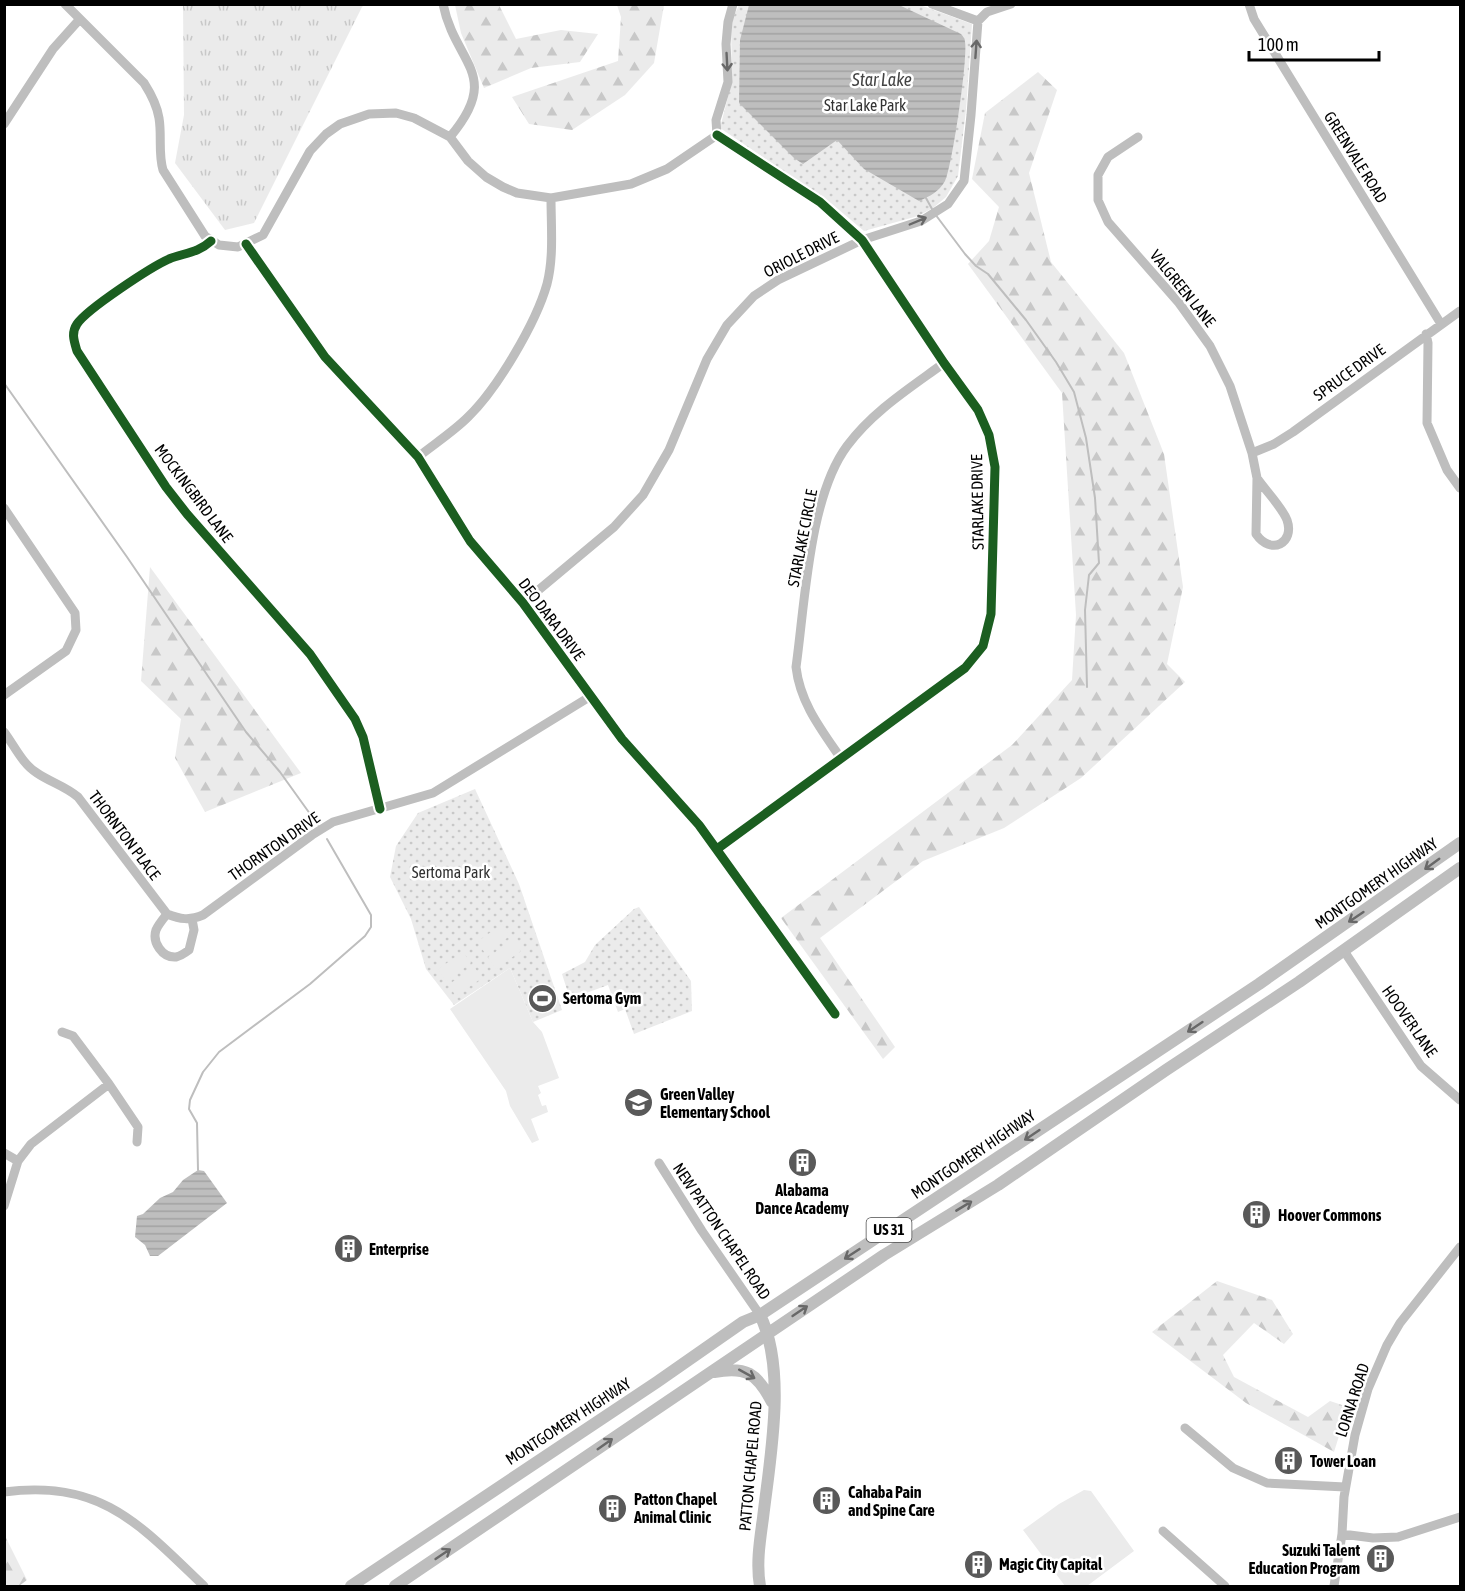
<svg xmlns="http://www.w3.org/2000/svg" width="1465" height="1591" viewBox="0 0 1465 1591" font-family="'Asap Condensed',sans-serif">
<defs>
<pattern id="grass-tufts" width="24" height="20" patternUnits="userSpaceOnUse" patternTransform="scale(1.5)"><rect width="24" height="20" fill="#ebebeb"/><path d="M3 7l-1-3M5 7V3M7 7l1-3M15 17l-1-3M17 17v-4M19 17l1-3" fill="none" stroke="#c8c8c8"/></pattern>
<pattern id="forest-firs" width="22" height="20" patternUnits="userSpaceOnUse" patternTransform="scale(1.5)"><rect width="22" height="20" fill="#ebebeb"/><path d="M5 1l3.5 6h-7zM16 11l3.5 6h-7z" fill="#c8c8c8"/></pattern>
<pattern id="park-dots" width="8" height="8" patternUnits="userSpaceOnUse" patternTransform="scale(1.5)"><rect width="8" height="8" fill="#ebebeb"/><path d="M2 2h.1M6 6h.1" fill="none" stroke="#c8c8c8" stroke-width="1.8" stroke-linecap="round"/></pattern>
<pattern id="water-rules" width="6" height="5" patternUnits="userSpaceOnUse" patternTransform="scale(1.5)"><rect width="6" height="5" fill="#bebebe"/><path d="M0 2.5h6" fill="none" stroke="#a2a2a2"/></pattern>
</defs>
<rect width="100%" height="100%" fill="#fff"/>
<path fill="url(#grass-tufts)" d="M183,5H363L254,223L225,230L175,163L184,115Z"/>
<path fill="url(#forest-firs)" d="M455,5H499L516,39L561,30L598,34L580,62L531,68L484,88L461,33Z
M617,5H664L654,63L625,95L572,130L529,124L512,97L618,61L621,17Z
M1038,72L1057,90L1029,173L1051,262L1124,353L1164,454L1183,587L1167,664L1185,682L1081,778L1004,828L923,861L820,938L895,1047L883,1059L781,918L1012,745L1072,680L1076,615L1062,393L968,264L989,241L999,207L972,179L985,113Z
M150,567L301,773L205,812L175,758L181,719L141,681Z
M1217,1281L1272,1300L1293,1334L1284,1344L1254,1323L1223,1355L1234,1377L1308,1417L1330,1401L1348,1407L1334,1452L1246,1403L1152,1332Z
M4,1534L27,1580L19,1586H5Z"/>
<path fill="url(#park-dots)" d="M739,5H920L972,24L966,110L958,176L946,197L933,208L918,216L864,231L832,204L720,128L732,81L731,22Z
M475,789L519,884L562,1010L533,1022L510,968L454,1005L426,969L411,919L390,877L396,846L418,813Z
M639,907L691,981L692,1011L634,1034L625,1009L618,1012L608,985L570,999L562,974L585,962L595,945L634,909Z"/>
<path fill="#ebebeb" d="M502,924L510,936L485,953L477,942Z
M513,940L521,951L496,969L488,957Z
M463,952L471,963L446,981L438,969Z
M474,967L482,978L456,996L448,985Z
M510,968L533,1022L542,1032L559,1078L538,1086L541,1093L538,1095L542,1106L546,1105L548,1112L531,1119L539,1140L532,1143L510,1106L506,1091L450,1009Z
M1084,1490L1091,1491L1134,1551L1087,1586H1065L1023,1530L1059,1504Z"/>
<path fill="url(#water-rules)" d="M749,5H899L961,34C963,36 965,39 965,42C968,58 952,168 945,181C939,192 930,196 919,201L864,169L837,140L803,164L794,158L739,103L740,40Z
M198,1170L204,1171L227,1203L158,1256H150L145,1245L135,1237L137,1216L143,1214L160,1198L173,1192L183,1180Z"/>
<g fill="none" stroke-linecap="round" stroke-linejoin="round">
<path stroke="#bebebe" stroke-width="2" d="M926,198L932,209
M935,214L965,254L976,266L988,274L1026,320L1056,362L1074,392L1086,438L1095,498L1099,563L1089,575L1085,610L1087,687
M4,383L127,557L246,732L280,772L318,825
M198,1170L197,1123L189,1109L190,1100L203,1072L219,1052L310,984L365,936L371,927V915L327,839"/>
<path stroke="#bebebe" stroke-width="9" d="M65,4L144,83C151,94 157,105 159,118C162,136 158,153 163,170L205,236L219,245L238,247L263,235L310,151L326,134L340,124L369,114L396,113L414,118L450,137L468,161L486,177L503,187L517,193L551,198L631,184L667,169L717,135
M443,4C455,64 503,74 450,137
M932,4L978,21
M1249,4L1254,19L1441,324
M978,21L987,12L1011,4
M4,124L53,49L79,20
M717,135L820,202L862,240L944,363L978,410L989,435L995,467L991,614L983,646L965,668L717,849
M717,135L716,120L728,82L726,44L728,22L733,4
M1138,137L1108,157L1098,175V200L1108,222L1179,303L1210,346L1230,386L1252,453L1257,478L1256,534C1271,556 1295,543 1287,520C1282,507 1265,490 1257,478
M211,241C198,253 184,253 169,259C151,267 87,309 77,324C71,333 74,341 77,351L166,487L187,514L310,654L355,719L363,737L380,809
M246,244L325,357L418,457L470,541L523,603L622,739L699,825L835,1014
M1426,334L1428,343L1427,423L1447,470L1460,488
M1252,453L1274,444L1293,432L1460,311
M418,457C434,444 453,432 468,417C497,389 536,323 547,284C554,257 551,226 551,198
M4,508L75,613L76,630L66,651L4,695
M523,603L614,527L643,495L669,450L707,359L727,325L754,296L778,280L862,240L921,221L948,204L964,181L971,115L978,21
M4,732C14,745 23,765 37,773C50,782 65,786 78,797L167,914C180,919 189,921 203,915L312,835L333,822L433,793L591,696
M840,757C820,728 800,702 796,667C805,603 809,497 847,446C873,411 910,388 944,363
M167,914C163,919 158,925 156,930C152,942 162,958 176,957C181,956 185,953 189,950L194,930L192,919
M1344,951L1421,1066L1460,1100
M62,1032L73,1036L109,1084L138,1127L137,1142
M4,1153L18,1161
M659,1163L702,1231L760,1315
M4,1206L18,1161L31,1144L109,1084
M1185,1428L1233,1468L1267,1483L1345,1487
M4,1492C102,1479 140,1525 204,1586
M1163,1531L1225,1586
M1342,1534L1373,1538L1398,1537L1460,1517
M1334,1586L1342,1534L1344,1497L1355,1435L1368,1389L1387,1345L1400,1323L1460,1247"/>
<path stroke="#bebebe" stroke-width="12" d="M714,1372C746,1366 757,1373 772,1402
M351,1586L657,1382L743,1322L760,1315L1259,984L1460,843
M395,1586L884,1255L998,1185L1166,1070L1299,982L1460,868
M760,1586C756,1564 760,1540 763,1518C770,1458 787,1370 760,1315"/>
<defs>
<path id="cycleway" d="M717,135L820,202L862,240L944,363L978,410L989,435L995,467L991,614L983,646L965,668L717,849
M211,241C198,253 184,253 169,259C151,267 87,309 77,324C71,333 74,341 77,351L166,487L187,514L310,654L355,719L363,737L380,809
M246,244L325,357L418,457L470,541L523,603L622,739L699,825L835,1014"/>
</defs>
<use href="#cycleway" stroke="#fff" stroke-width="13"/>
<use href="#cycleway" stroke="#1b5e20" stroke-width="9"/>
</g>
<defs><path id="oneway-shaft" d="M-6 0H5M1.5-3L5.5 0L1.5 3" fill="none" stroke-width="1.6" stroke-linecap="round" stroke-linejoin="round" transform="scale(1.5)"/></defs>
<g stroke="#686868">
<use href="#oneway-shaft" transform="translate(976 49) rotate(-86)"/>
<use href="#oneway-shaft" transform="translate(727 62) rotate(87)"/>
<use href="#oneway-shaft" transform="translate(918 221) rotate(-23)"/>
<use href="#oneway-shaft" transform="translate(1432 864) rotate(144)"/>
<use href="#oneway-shaft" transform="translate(1356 917) rotate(146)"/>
<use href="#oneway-shaft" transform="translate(1195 1027) rotate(146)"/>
<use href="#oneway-shaft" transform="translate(1032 1135) rotate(146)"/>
<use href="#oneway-shaft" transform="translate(964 1206) rotate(-31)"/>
<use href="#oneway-shaft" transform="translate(852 1254) rotate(147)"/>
<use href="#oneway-shaft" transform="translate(800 1311) rotate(-34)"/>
<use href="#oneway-shaft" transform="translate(747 1374) rotate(29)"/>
<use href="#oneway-shaft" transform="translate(605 1444) rotate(-35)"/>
<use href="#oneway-shaft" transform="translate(443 1554) rotate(-34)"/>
</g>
<defs>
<symbol id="stadium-disc" viewBox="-11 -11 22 22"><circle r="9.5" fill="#595959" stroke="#fff"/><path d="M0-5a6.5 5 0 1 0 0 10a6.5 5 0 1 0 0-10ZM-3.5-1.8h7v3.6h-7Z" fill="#fff"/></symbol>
<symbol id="school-disc" viewBox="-11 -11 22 22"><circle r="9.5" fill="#595959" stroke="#fff"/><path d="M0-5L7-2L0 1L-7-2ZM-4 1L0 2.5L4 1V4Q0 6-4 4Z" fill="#fff"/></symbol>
<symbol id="building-disc" viewBox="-11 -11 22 22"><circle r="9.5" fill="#595959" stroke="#fff"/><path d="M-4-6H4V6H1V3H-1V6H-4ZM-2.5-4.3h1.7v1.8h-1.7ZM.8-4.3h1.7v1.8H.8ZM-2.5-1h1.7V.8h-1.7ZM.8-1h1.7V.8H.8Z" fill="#fff"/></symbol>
</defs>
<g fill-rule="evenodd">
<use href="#stadium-disc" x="526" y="982" width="33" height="33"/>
<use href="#school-disc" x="622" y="1086" width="33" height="33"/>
<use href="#building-disc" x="786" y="1146" width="33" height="33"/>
<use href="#building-disc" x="1240" y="1198" width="33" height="33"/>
<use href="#building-disc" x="332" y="1232" width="33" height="33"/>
<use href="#building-disc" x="1272" y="1444" width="33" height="33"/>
<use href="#building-disc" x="810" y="1484" width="33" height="33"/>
<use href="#building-disc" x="596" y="1492" width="33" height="33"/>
<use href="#building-disc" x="1364" y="1542" width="33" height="33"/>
<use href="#building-disc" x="962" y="1548" width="33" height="33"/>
</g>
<g text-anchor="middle" stroke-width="5" stroke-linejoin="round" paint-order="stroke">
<rect fill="#fff" stroke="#4c4c4c" stroke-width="1.5" x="866.5" y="1218" width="45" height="24" rx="4.5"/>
<g font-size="15" font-weight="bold" fill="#000">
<text x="889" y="1235">US 31</text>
</g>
<g font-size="16" fill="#323232" stroke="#fff">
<text x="865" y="111">Star Lake Park</text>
<text x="451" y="878">Sertoma Park</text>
</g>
<g font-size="16" fill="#000" stroke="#fff">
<text transform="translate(1356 157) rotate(58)" y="6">GREENVALE ROAD</text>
<text transform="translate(801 254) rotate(-27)" y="6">ORIOLE DRIVE</text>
<text transform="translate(1183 288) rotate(51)" y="6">VALGREEN LANE</text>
<text transform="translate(1349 372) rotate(-36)" y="6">SPRUCE DRIVE</text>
<text transform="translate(194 493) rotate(53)" y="6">MOCKINGBIRD LANE</text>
<text transform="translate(977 502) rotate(-91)" y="6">STARLAKE DRIVE</text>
<text transform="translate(802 538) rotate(-79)" y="6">STARLAKE CIRCLE</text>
<text transform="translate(552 619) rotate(53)" y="6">DEO DARA DRIVE</text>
<text transform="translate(125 835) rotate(53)" y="6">THORNTON PLACE</text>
<text transform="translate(274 846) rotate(-35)" y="6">THORNTON DRIVE</text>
<text transform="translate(1376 883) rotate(-35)" y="6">MONTGOMERY HIGHWAY</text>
<text transform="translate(1410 1021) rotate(55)" y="6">HOOVER LANE</text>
<text transform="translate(973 1154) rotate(-34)" y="6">MONTGOMERY HIGHWAY</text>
<text transform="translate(722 1231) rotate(56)" y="6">NEW PATTON CHAPEL ROAD</text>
<text transform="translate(1352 1400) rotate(-72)" y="6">LORNA ROAD</text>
<text transform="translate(568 1421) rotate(-33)" y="6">MONTGOMERY HIGHWAY</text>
<text transform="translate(750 1466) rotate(-85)" y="6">PATTON CHAPEL ROAD</text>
</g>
<g font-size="16" font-weight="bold" fill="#000" stroke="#fff" text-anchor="start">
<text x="563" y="1004">Sertoma Gym</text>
<text x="660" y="1100">Green Valley<tspan x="660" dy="18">Elementary School</tspan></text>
<text x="802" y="1196" text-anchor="middle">Alabama<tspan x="802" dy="18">Dance Academy</tspan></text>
<text x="1278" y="1221">Hoover Commons</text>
<text x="369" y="1255">Enterprise</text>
<text x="1310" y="1467">Tower Loan</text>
<text x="848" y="1498">Cahaba Pain<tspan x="848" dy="18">and Spine Care</tspan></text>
<text x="634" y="1505">Patton Chapel<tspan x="634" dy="18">Animal Clinic</tspan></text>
<text x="1360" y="1556" text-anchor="end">Suzuki Talent<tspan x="1360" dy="18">Education Program</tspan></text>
<text x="999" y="1570">Magic City Capital</text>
</g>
<g font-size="18" font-style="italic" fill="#434343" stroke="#fff">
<text x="882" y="86">Star Lake</text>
</g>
</g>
<rect width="1465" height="1591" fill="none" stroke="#000000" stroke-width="12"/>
<path d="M1249 51v9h130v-9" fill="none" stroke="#000000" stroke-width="3"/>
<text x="1258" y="51" font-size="18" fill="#000000" stroke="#ffffff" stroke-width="4.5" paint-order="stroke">100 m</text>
</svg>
